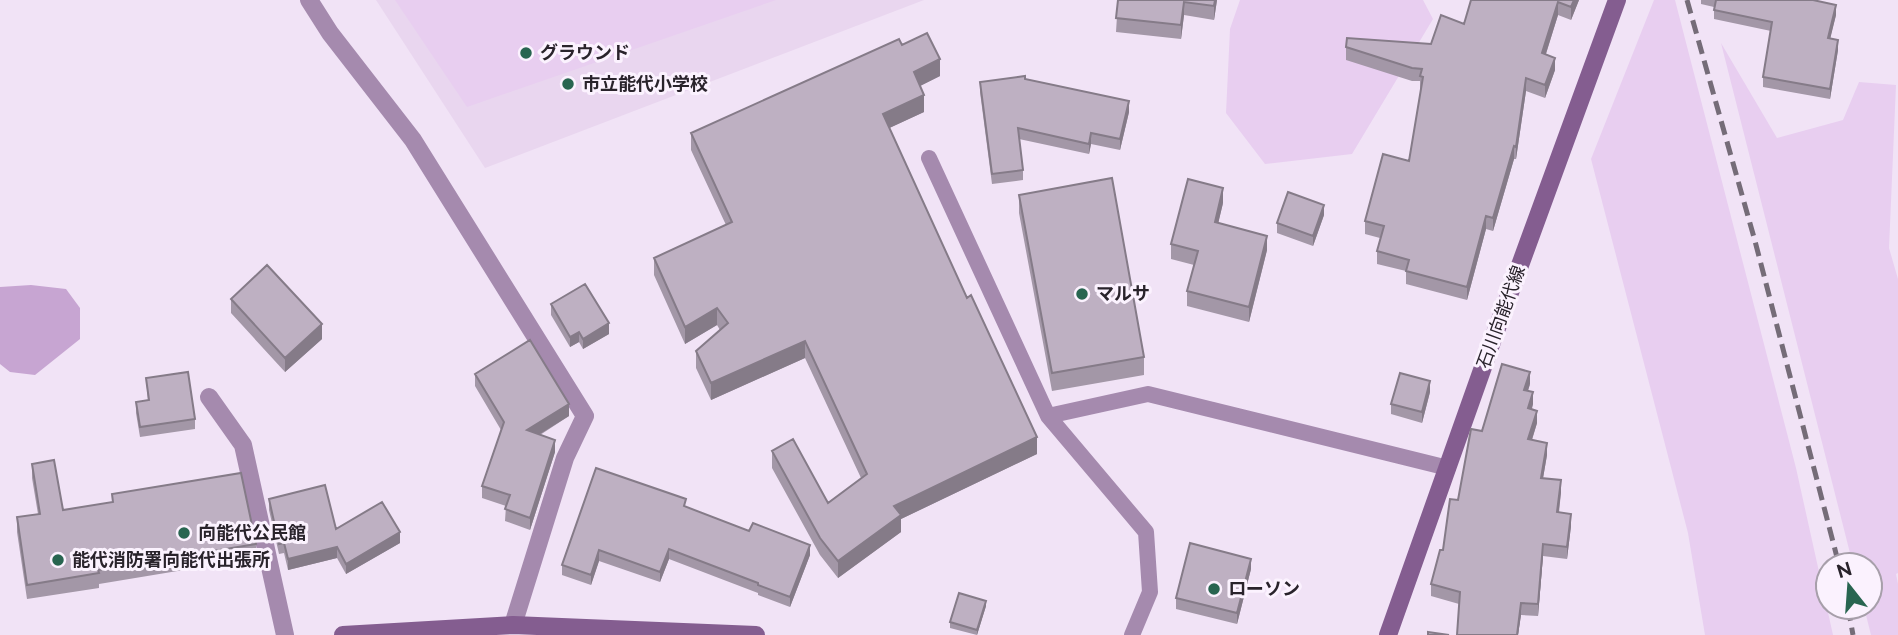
<svg xmlns="http://www.w3.org/2000/svg" width="1898" height="635" viewBox="0 0 1898 635" font-family="Raleway,'Noto Sans JP',sans-serif">
<rect width="100%" height="100%" fill="#f1e3f6"/>
<path fill="#e9d6ef" d="M376,0H924L485,168Z"/>
<path fill="#e8cef0" d="M395,0H776L467,107Z
M1240,0H1423L1433,19L1352,154L1265,164L1226,113L1230,29Z
M1654,0H1675L1796,468L1833,635H1705L1688,533L1591,159Z
M1721,43L1777,138L1843,120L1859,82L1896,85L1889,248L1898,279V573L1896,574L1898,584V635H1871L1864,607H1870V565H1853Z"/>
<path fill="#c7a5d2" d="M31,285L66,289L80,308V339L35,375L10,372L0,364V287Z"/>
<g fill="none" stroke-linecap="round" stroke-linejoin="round">
<path stroke="#a58aae" stroke-width="16" d="M929,158L1048,416L1146,532L1150,592L1132,635
M1048,416L1148,394L1448,468"/>
<path stroke="#a58aae" stroke-width="18" d="M309,0L330,33L413,140L585,416L565,458L513,625
M209,397L243,445L285,635"/>
<path stroke="#845d90" stroke-width="18" d="M343,635L513,625L756,635
M1388,635L1493,339L1617,0"/>
<path stroke="#756c78" stroke-width="5" stroke-dasharray="14 7" stroke-linecap="butt" d="M1687,0L1755,241L1839,565
M1848,607L1853,635"/>
</g>
<path fill="#a397a7" d="M1118,0H1217L1214,20L1184,15L1181,39L1116,32Z
M1471,0H1579L1571,20L1558,15L1546,54L1555,70L1545,98L1526,91L1516,159H1514L1493,231L1486,229L1467,300L1406,284V271L1377,264V251L1380,238L1365,234V221L1409,161L1421,89H1420V81H1412L1346,60V47L1431,44L1464,24Z
M1701,0H1813L1836,15L1830,38L1838,50L1830,99L1763,87V77L1771,31L1714,19V7L1701,4Z
M902,45L940,76L920,86L924,112L889,128L1037,454L901,519V532L838,578L820,555L772,468V451L828,503L861,478L805,358L711,400L696,368V351L720,330L717,325L685,344L654,275V258L726,225L691,150V133Z
M1025,79L1129,112L1120,150L1091,144L1089,154L1019,139L1023,170V180L992,184L980,92V82Z
M1019,195L1144,357V375L1052,391L1019,213Z
M1223,203L1218,223L1267,250L1249,322L1187,306V291L1194,265L1171,259V244Z
M1324,215L1313,246L1277,233V223Z
M231,299L322,339L285,372L231,313Z
M551,304L609,334L583,349L579,342L570,347L551,315Z
M475,374L569,416L540,435L555,452L530,530L505,521L506,506L482,498V486L501,430L475,386Z
M146,378L195,419V429L140,437L136,413V402L148,401Z
M1530,384L1528,391L1533,404L1532,409L1537,423L1532,440L1547,455L1543,478L1561,492L1559,513L1571,526L1567,559L1543,556L1538,616L1521,615L1518,635H1457L1459,604L1431,596V584L1482,431Z
M1430,392L1422,423L1391,414V404Z
M32,464L63,510L112,503V494L256,544V558L99,584V588L27,599L17,532V517L38,514L32,478Z
M269,499L336,529L400,543L346,574L337,558L288,570L284,553L279,554L269,510Z
M686,507L810,555L790,607L758,595V593L669,559L660,582L599,561L591,585L562,575V565Z
M1251,569L1237,624L1176,609V598Z
M986,606L977,635L950,628V622Z"/>
<path fill="#857b88" d="M1215,0H1217L1214,20V6Z
M1574,0H1579L1571,20V7Z
M1184,2V15L1181,39V25Z
M1558,2V15L1542,66V53Z
M1836,5V15L1828,48V38Z
M1838,40V50L1830,99V89Z
M1555,58V70L1545,98V85Z
M940,59V76L914,89V72Z
M1526,78V91L1516,159V147Z
M924,95V112L883,131V114Z
M1129,101V112L1120,150V139Z
M1091,133V144L1089,154V144Z
M1514,146V159L1493,231V218Z
M1223,188V203L1215,237V222Z
M1324,205V215L1313,246V236Z
M1486,216V229L1467,300V287Z
M1267,236V250L1249,322V307Z
M717,308V325L685,344V327Z
M609,323V334L583,349V339Z
M322,324V339L285,372V358Z
M579,332V342L570,347V337Z
M805,341V358L711,400V383Z
M1530,372V384L1524,402V390Z
M1430,381V392L1422,423V412Z
M1533,392V404L1528,420V408Z
M569,404V416L527,442V430Z
M1537,411V423L1528,452V439Z
M1037,437V454L901,519V532L838,578V561L894,506Z
M555,440V452L530,530V518Z
M1547,443V455L1541,490V478Z
M1561,480V492L1557,525V512Z
M1571,514V526L1567,559V547Z
M400,532V543L346,574V564Z
M1543,544V556L1538,616V604Z
M810,545V555L790,607V597Z
M337,547V558L288,570V559Z
M669,549V559L660,582V572Z
M599,550V561L591,585V575Z
M1251,559V569L1237,624V613Z
M986,601V606L977,635V630Z
M1521,603V615L1518,635H1517Z"/>
<path fill="#beb0c2" stroke="#857b88" stroke-width="2" d="M1118,0H1215L1214,6L1184,2L1181,25L1116,18Z
M1471,0H1574L1571,7L1558,2L1542,53L1555,58L1545,85L1526,78L1516,147L1514,146L1493,218L1486,216L1467,287L1406,271L1409,260L1377,251L1384,226L1365,221L1383,154L1409,161L1423,77L1420,76L1422,69L1412,68L1346,47L1347,38L1431,44L1441,15L1464,24Z
M1716,0H1813L1836,5L1828,38L1838,40L1830,89L1763,77L1772,22L1714,10Z
M927,33L940,59L914,72L924,95L883,114L967,298L971,295L1037,437L894,506L901,515L838,561L820,538L772,451L793,439L828,503L867,474L805,341L711,383L696,351L728,323L717,308L685,327L654,258L732,222L691,133L899,39L902,45Z
M1025,76V79L1129,101L1120,139L1091,133L1089,144L1018,128L1023,170L992,174L980,82Z
M1112,178L1144,357L1052,373L1019,195Z
M1188,179L1223,188L1215,222L1267,236L1249,307L1187,291L1198,251L1171,244Z
M1288,192L1324,205L1313,236L1277,223Z
M267,265L322,324L285,358L231,299Z
M585,284L609,323L583,339L579,332L570,337L551,304Z
M530,340L569,404L527,430L555,440L530,518L505,509L510,495L482,486L504,422L475,374Z
M1502,364L1530,372L1524,390L1533,392L1528,408L1537,411L1528,439L1547,443L1541,478L1561,480L1557,512L1571,514L1567,547L1543,544L1538,604L1521,603L1517,635H1457L1460,592L1431,584L1440,550H1443L1450,499L1458,500L1471,429L1482,431Z
M188,372L195,419L140,427L136,402L149,400L146,378Z
M1400,373L1430,381L1422,412L1391,404Z
M54,460L63,510L113,502L112,494L241,473L256,544L98,570L99,573L27,585L17,517L40,514L32,464Z
M596,468L686,499L684,506L749,531L753,523L810,545L790,597L758,585V583L669,549L660,572L599,550L591,575L562,565Z
M325,485L336,529L382,502L400,532L346,564L337,547L288,559L284,543L279,544L269,499Z
M1190,543L1251,559L1237,613L1176,598Z
M959,593L986,601L977,630L950,622Z
M1428,632L1449,635H1428Z"/>
<g fill="#286550" stroke="#fbf2fe" stroke-width="2.5">
<circle cx="526" cy="53" r="7"/>
<circle cx="568" cy="84" r="7"/>
<circle cx="1082" cy="294" r="7"/>
<circle cx="184" cy="533" r="7"/>
<circle cx="58" cy="560" r="7"/>
<circle cx="1214" cy="589" r="7"/>
</g>
<g text-anchor="middle" stroke-width="6" stroke-linejoin="round" paint-order="stroke">
<g font-size="18" font-weight="bold" fill="#29232b" stroke="#fbf2fe" text-anchor="start">
<text x="540" y="59">グラウンド</text>
<text x="582" y="90">市立能代小学校</text>
<text x="1096" y="300">マルサ</text>
<text x="198" y="539">向能代公民館</text>
<text x="72" y="566">能代消防署向能代出張所</text>
<text x="1228" y="595">ローソン</text>
</g>
<g font-size="18" fill="#29232b" stroke="#fbf2fe">
<text transform="translate(1501 317) rotate(-70)" y="6">石川向能代線</text>
</g>
</g>
<g transform="translate(1849 586) rotate(343)"><circle r="33" fill="#fbf2fe" stroke="#a79faa" stroke-width="2"/>
<path d="M0-5L12 26L0 18L-12 26Z" fill="#286550"/>
<text y="-10" font-size="19" font-weight="bold" text-anchor="middle" fill="#29232b">N</text>
</g>
</svg>
